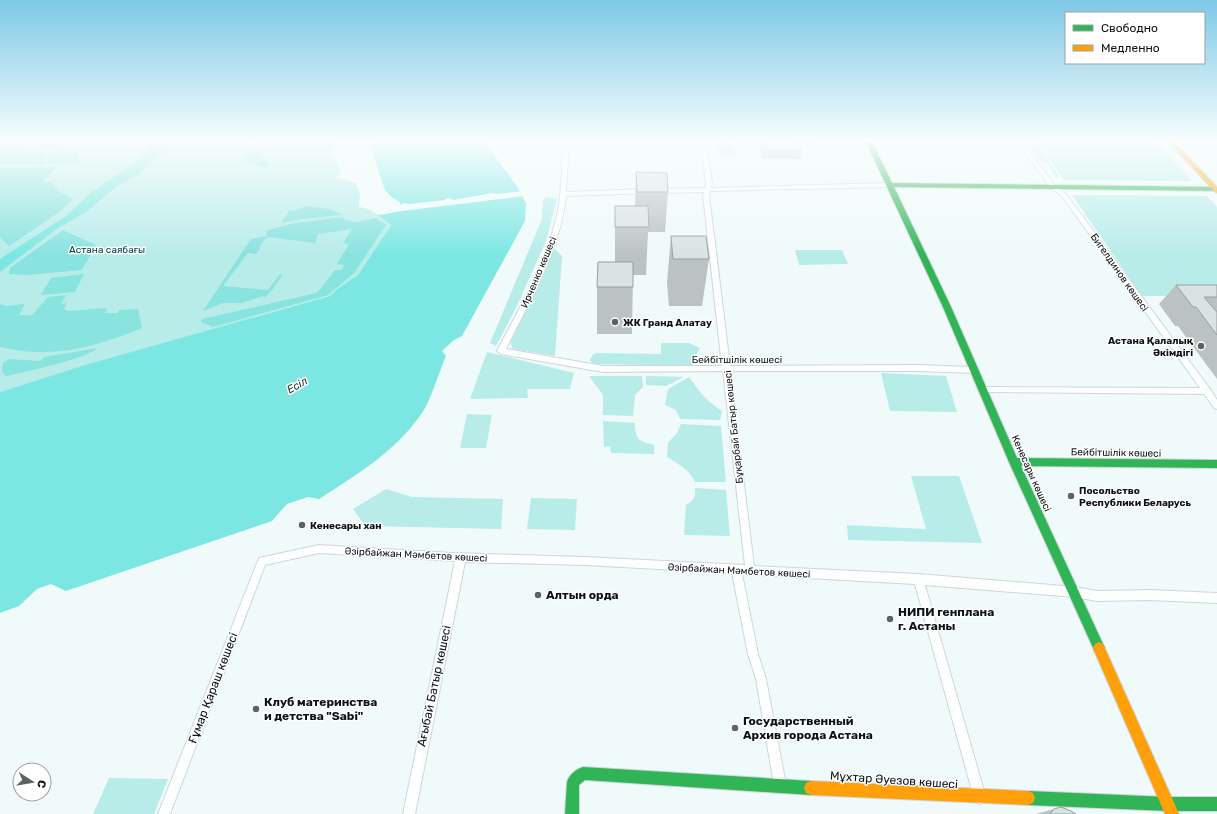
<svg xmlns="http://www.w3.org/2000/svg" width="1217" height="814" viewBox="0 0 1217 814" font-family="Rubik,sans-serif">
<rect width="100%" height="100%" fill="#f0fafa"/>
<path fill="#b7ece9" d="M0,142H340L329,154L342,171L337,178L356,183L360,194L359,207C371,208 382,218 391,225L358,275L337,289L330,296L83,366L0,392Z
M716,142H732L735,154H717Z
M1026,142H1034L1041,150L1038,151H1042L1059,177H1056L1047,163L1042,162Z
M1037,142H1156L1192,181L1064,180Z
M1072,195L1207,196L1217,207V296H1142Z
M548,197L557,199L546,241L516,308L496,346L490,343L542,219L543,199Z
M554,248L562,256L555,356L512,349L511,342Z
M795,250H842L848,264L799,265Z
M661,343H689L700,348L695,358L693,366L597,364L592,363L590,360L593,354L597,353L661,354Z
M487,352L574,373L570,389H527L528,398L470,399Z
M881,373L946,376L957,412L890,411Z
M589,376H642L643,387L635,395L633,416L603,415V395Z
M646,376L684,377L666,386L646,385Z
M689,377C700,392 706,401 722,411L720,420L680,419L676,410L665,405L668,389Z
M467,414L492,415L486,448H460Z
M603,421L635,423C635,440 639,441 654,445V454L611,453L610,446L604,447Z
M681,424L721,426L726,482H695C690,470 677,463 667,457L668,443L677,433Z
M911,476H959L982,543L848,540L847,525L926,529Z
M695,488L726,490L730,536L684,535L686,505C693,500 696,498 695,488Z
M386,489L412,497L503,499L501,529L365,526L353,509Z
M531,498L577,499L575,530L527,529Z
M109,778L168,779L154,814H93Z"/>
<path fill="#89e3df" d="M26,142H62L57,144L63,145L64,147C53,154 36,147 24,144Z
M0,147H14L46,153L43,156L45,164H0Z
M76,150L78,151L77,157L81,161L79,163L51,164L47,162C45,157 46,155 50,152Z
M56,167L42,182H51L58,191L73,199L59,212L9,246L0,237V168Z
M306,206L329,209L343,215L302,219L281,223L290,210L294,211Z
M342,217C350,226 365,220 376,218L386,225L354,273L328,295L213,327L201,322L202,319L312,294L318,292L335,270H341L345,265L337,264L349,244L343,243L352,229L318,234L315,243L268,237L265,239L259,247L260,249L256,254L248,253L223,286L268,290L280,274L282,275L273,289L264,298L263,296L242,303H223L203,311L251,239L267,236L266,231L294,223Z
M63,230L96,245L82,270L28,275L9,274L10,268Z
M84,274L75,292L41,295L51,278Z
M66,295L61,304L67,303L64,309L68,311L107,308L105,313H118L119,310L138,309L142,328C108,342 74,353 37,352C25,352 12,349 0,347V304L6,306L25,304L19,315H32L48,297Z
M98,348C85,359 25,372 6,376L2,372L3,363L9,359L40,361L44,357Z"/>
<path fill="#7ce7e2" d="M149,142H172L166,151L156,157L137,176L118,185L86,212L58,228L0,272V259L66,216L92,192L138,161L146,153Z
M372,142H485L518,188L526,203L525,221L462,336L454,340L442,351L446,356C439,372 432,396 424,410C397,451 359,473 319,499L308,497L287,504L272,521L66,591L51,584L37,589L19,606L0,613V392L85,365L330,296L337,289L358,275L391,225L378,215C389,214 396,213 401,203C395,199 390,197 386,191C381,181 372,153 372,142Z
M247,153L261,154L263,157L259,160L261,162L265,160L270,165L265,168L256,165L259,163L256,161L251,163L246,162L245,154Z"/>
<path fill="#f0fafa" d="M522,191L525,196L386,213L404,203L410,204L444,200L448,198L454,200L492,193L497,194Z"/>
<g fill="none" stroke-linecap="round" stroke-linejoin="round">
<defs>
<path id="street" d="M563,142H569L566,192L647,189L650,191L647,193L566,196C560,251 530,300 506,349L603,366H722L703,195L704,192L658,193L655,191L658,189L705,188L706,183L701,142H706L712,183L711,188L890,183L893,185L890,187L710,191L709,195L730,366L917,365L975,367L979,370L975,373L917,371H730L754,566L918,574L1075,587L1097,591L1150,590L1217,593V603L1150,600L1097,601L1075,597L925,585L986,798L984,802L980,804L976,802L974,798L915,584L753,575H750L742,574L758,654L766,679L786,785L784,789L780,791L776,789L774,785L756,679L748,654L732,573L585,565L465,562L415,814H403L455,561L319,553L265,565L170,814H158L259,558L319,545L452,553L585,557L745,565L723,371L603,372L501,354L497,351C520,307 546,263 557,215C562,191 562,166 563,142Z
M1017,142H1022L1056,187L1066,194L1210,389L1217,400V409L1214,408L1204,394L981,392L980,390L981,388L984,387L1200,388L1062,196L1052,189Z"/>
<path id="fast" d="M866,142H872L892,183L1217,187V191L894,187L951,307L1017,458L1217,460V468L1021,466L1103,644L1105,648L1103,652L1099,654L1095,652L1009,462L943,307Z
M583,767L811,781L816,783L818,788L816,793L811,795L585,780L579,785V814H565L567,782C569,775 576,769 583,767Z
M1028,791L1168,797H1217V811H1168L1028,805L1023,803L1021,798L1023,793Z"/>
<path id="slow" d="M1168,142H1174L1217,187V193L1215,192Z
M1099,642L1103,644L1179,814H1165L1093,648L1095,644Z
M811,781L1028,791L1033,793L1035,798L1033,803L1028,805L811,795L806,793L804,788L806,783Z"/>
</defs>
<use href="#street" stroke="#ced7d7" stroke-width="2"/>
<use href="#fast" stroke="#ced7d7" stroke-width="2"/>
<use href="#slow" stroke="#ced7d7" stroke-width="2"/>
<use href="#street" fill="#fdfefe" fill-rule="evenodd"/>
<use href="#fast" fill="#30b455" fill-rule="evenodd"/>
<use href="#slow" fill="#ff9f0a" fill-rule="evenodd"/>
</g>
<path fill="#bbc3c2" d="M735,142H819L818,145H800L802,151L800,159L762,158L759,144H736Z
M636,172L668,192L665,232H648L646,275H633L632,334H597V287L615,262V206H635Z
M671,236L709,259L702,306H669L667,283Z
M1176,285H1217V379L1178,326H1175L1159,304Z
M1061,807L1076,814H1036Z"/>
<path fill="#d9e3e2" stroke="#989f9e" d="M761,142H799L802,151H763Z
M636,172L667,173L668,192H637Z
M615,206H648L649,227H615Z
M671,236H706L709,259H673Z
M598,262H633V287H597Z
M1176,285H1217V297H1204L1216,311H1217V335L1196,307H1193Z
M1061,807L1071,811L1076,814H1050L1054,809Z"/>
<linearGradient id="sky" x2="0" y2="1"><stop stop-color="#7dc8e6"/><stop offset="0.55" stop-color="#f8fdfd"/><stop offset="1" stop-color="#f8fdfd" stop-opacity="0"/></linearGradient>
<rect width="1217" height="256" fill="url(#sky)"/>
<g fill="#5b6464" stroke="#fff" stroke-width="1.5">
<circle cx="615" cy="322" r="4"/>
<circle cx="1201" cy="346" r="4"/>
<circle cx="1071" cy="496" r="4"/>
<circle cx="302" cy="525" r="4"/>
<circle cx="538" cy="595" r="4"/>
<circle cx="890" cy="619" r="4"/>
<circle cx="256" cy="709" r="4"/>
<circle cx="735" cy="728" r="4"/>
</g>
<g text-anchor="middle" stroke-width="3" stroke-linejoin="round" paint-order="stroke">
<g font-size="10" fill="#004643" stroke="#fff">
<text x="107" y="253">Астана саябағы</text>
</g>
<g font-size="10" fill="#0b1313" stroke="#fff">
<text transform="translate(538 272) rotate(-67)" y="4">Ирченко көшесі</text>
<text transform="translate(1120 272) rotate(55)" y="4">Бигелдинов көшесі</text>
<text x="737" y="363">Бейбітшілік көшесі</text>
<text transform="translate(733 427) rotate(-96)" y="4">Бұқарбай Батыр көшесі</text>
<text transform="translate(1116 452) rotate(1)" y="4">Бейбітшілік көшесі</text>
<text transform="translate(1032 473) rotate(66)" y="4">Кенесары көшесі</text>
<text transform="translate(416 554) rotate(3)" y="4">Әзірбайжан Мәмбетов көшесі</text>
<text transform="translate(739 570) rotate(3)" y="4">Әзірбайжан Мәмбетов көшесі</text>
</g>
<g font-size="10" font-weight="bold" fill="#0b1313" stroke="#fff" text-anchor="start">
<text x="623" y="326">ЖК Гранд Алатау</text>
<text x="1193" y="344" text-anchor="end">Астана Қалалық<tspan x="1193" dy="12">Әкімдігі</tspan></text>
<text x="1079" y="494">Посольство<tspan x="1079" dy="12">Республики Беларусь</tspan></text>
<text x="310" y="529">Кенесары хан</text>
</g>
<g font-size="11" font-style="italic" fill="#193130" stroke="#fff">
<text transform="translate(297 385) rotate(-29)" y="4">Есіл</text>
</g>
<g font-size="12" font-weight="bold" fill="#0b1313" stroke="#fff" text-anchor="start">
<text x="546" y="599">Алтын орда</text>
<text x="898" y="616">НИПИ генплана<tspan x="898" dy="14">г. Астаны</tspan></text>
<text x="264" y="706">Клуб материнства<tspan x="264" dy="14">и детства "Sabi"</tspan></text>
<text x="743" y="725">Государственный<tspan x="743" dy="14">Архив города Астана</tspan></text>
</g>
<g font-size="12" fill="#0b1313" stroke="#fff">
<text transform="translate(434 686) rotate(-78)" y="4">Ағыбай Батыр көшесі</text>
<text transform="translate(213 688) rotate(-69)" y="4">Ғұмар Қараш көшесі</text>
<text transform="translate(894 780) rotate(4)" y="4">Мұхтар Әуезов көшесі</text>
</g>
</g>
<rect x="1065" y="12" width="140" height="52" fill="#ffffff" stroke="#9da1a1"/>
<rect x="1073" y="25" width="20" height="6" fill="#30b455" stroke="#9da1a1"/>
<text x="1101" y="32" font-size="12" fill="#0b1313">Свободно</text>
<rect x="1073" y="45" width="20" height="6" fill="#ff9f0a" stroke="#9da1a1"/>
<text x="1101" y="52" font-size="12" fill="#0b1313">Медленно</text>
<g transform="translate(32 782) rotate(102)"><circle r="19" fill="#ffffff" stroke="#9da1a1"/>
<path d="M0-3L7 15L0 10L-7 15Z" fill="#5b6464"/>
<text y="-6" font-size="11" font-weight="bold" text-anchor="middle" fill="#0b1313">С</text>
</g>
</svg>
